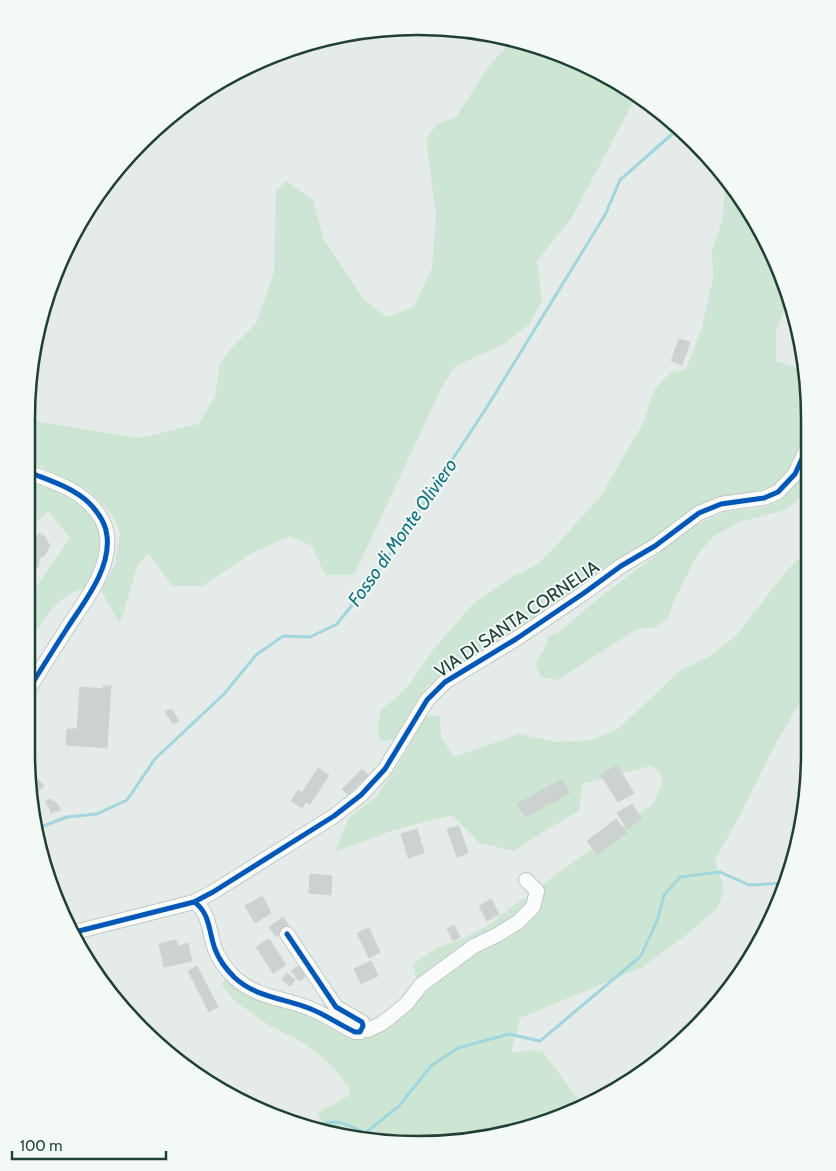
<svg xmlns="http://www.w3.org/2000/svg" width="836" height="1171" viewBox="0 0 836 1171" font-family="Cabin,sans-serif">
<rect width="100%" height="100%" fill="#e5ebe8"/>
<path fill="#cde6d4" d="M513,39L520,40L592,67L637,95L571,219L537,261L542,301L529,324L506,343L454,367L441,389L354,575H325L312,546L290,536L252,553L202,586H172L149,553L138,564L120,624L101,591L115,564L120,532L111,513L90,491L32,463V421L140,438L198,424L215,397L220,364L231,349L256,324L274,272L276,191L286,181L313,200L324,240L365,301L387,317L414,307L432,268L436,215L426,140L437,124L456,117L489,66Z
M726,180L769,245L787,303L776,332V361L794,367L806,368L807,402L804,436L790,468L773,487L726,498L651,541L519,630L448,671L426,687L397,738L382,742L377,731L381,710L408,687L433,650L472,605L509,579L541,562L601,496L643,423L654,390L670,373L686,369L701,331L713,278L712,251L722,221Z
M807,466V490L801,497L785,510L739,522L714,536L697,555L673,603L668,618L656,627L637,629L558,680L541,677C531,661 539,661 545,647C547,644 548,639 549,635L558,633L594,602L692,528C704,521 715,515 728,512C742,509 758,510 770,505C788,497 799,483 807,466Z
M31,479C66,494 115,515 97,563C93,572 88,580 84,588C55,596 43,621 28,645L29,597L70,538L48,511L37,522H31Z
M804,554H808V688L774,747L739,817L715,860L724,890L718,908L686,935L641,968L520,1018L511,1053L535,1050L543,1052L584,1107L469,1141H367L322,1128L325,1126L317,1114L324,1109L348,1096L350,1088L330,1064L304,1043L270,1026L236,1002L222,985L226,977L300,1008L352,1035L407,1006L417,982L413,964L439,947L460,940L491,924L505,912L653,804L663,782L659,771L650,766L582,784L579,811L545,831L514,851L479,843L452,815L394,830L335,852L349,817L376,797L400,762L425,717L440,715L441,737L454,757L519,734L555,742L592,740L618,729L681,670L708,657L735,637L788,569Z"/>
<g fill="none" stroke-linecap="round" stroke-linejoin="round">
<path stroke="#a2d6dd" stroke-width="3" d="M36,829L67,817L97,814L127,800L155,759L224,694L256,655L283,636L310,637L337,624L374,578L487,407L605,215L620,180L679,128
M318,1127C334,1116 351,1126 365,1133L398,1107L432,1065L458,1048L509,1034L540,1041L641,956L658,918L664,895L680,877L720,872L749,885L786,883"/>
</g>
<path fill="#ccd2cf" stroke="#cdd4d1" d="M679,339L690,342L682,365L671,361Z
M40,533L42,537L44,535L50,546L44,556L39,558V566L35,569L32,568L30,570V547L35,544L33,540L38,537L37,535Z
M103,686H111L107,748L66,745L67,729H77L80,687L103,689Z
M171,709L179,721L173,724L165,712Z
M617,765L634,793L618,802L601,775Z
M318,768L329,775L310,804L306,802L302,808L291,801L298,790L302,793Z
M362,769L368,775L348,795L342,789Z
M32,772L44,786L32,797L29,774Z
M562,779L570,793L525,817L517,804Z
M51,799L53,802L55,801L61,810L51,813L46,801Z
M632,804L642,819L627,829L617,813Z
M616,819L627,833L597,855L587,841Z
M459,826L468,853L457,857L447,829Z
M417,829L424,853L408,858L401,834Z
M310,874L332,876L331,895L309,893Z
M262,896L271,913L255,923L245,906Z
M491,899L499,914L487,921L479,906Z
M283,917L290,928L276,937L269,927Z
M454,925L460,937L453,941L447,929Z
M369,928L380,952L369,958L357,933Z
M269,939L286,965L273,973L256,947Z
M176,940L178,946L188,943L192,961L164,967L159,944Z
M371,961L378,976L361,984L354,969Z
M197,966L218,1007L209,1012L188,971Z
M298,966L306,976L299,981L291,971Z
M287,973L295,980L291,986L282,980Z"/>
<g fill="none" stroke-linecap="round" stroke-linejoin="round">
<defs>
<path id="minor" d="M27,692C40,671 53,650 66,630C83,603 111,570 107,536C106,524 98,512 89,503C74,488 51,481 31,473
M194,902C210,912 209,933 215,949C219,960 226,969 234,977C256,998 285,998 311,1009C326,1015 340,1025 355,1032H360L363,1026L362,1022L336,1007L287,934
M75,932L194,902L213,892L334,816L361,795L385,769L427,700L445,682L516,639L584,593L621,566L655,546L699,513L721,504L764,498L778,492L795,474L807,448
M363,1028L368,1030L381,1024L394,1014L407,1003L421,985L474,946L497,935L518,922L533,907L537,891L526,880"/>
</defs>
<use href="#minor" stroke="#c2c8c5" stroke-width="16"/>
<use href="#minor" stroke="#fbfcfc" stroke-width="14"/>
<defs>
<path id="cycleway" d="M27,692C40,671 53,650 66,630C83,603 111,570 107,536C106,524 98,512 89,503C74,488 51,481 31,473
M194,902C210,912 209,933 215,949C219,960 226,969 234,977C256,998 285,998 311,1009C326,1015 340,1025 355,1032H360L363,1026L362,1022L336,1007L287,934
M75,932L194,902L213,892L334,816L361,795L385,769L427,700L445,682L516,639L584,593L621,566L655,546L699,513L721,504L764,498L778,492L795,474L807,448"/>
</defs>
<use href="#cycleway" stroke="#f3faf6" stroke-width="8"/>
<use href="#cycleway" stroke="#0057b8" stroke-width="5"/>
</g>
<g text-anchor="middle" stroke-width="4" stroke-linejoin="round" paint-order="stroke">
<g font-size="18" fill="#204037" stroke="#f3faf6">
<text transform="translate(517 619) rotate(-34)" y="6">VIA DI SANTA CORNELIA</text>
</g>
<g font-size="19" font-style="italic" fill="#147282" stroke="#f3faf6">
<text transform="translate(402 532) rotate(-55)" y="7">Fosso di Monte Oliviero</text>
</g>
</g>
<path d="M0 0H836V1171H0ZM418 35H418A383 383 0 0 1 801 418V753A383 383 0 0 1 418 1136H418A383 383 0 0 1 35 753V418A383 383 0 0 1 418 35Z" fill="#f3faf6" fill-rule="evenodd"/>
<path fill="none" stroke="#204037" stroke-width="2.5" d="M418 35H418A383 383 0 0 1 801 418V753A383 383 0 0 1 418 1136H418A383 383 0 0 1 35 753V418A383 383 0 0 1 418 35Z"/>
<path d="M12 1151v8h154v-8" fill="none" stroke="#204037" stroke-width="2.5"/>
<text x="20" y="1151" font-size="15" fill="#204037" stroke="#f3faf6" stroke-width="4" paint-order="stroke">100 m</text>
</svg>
